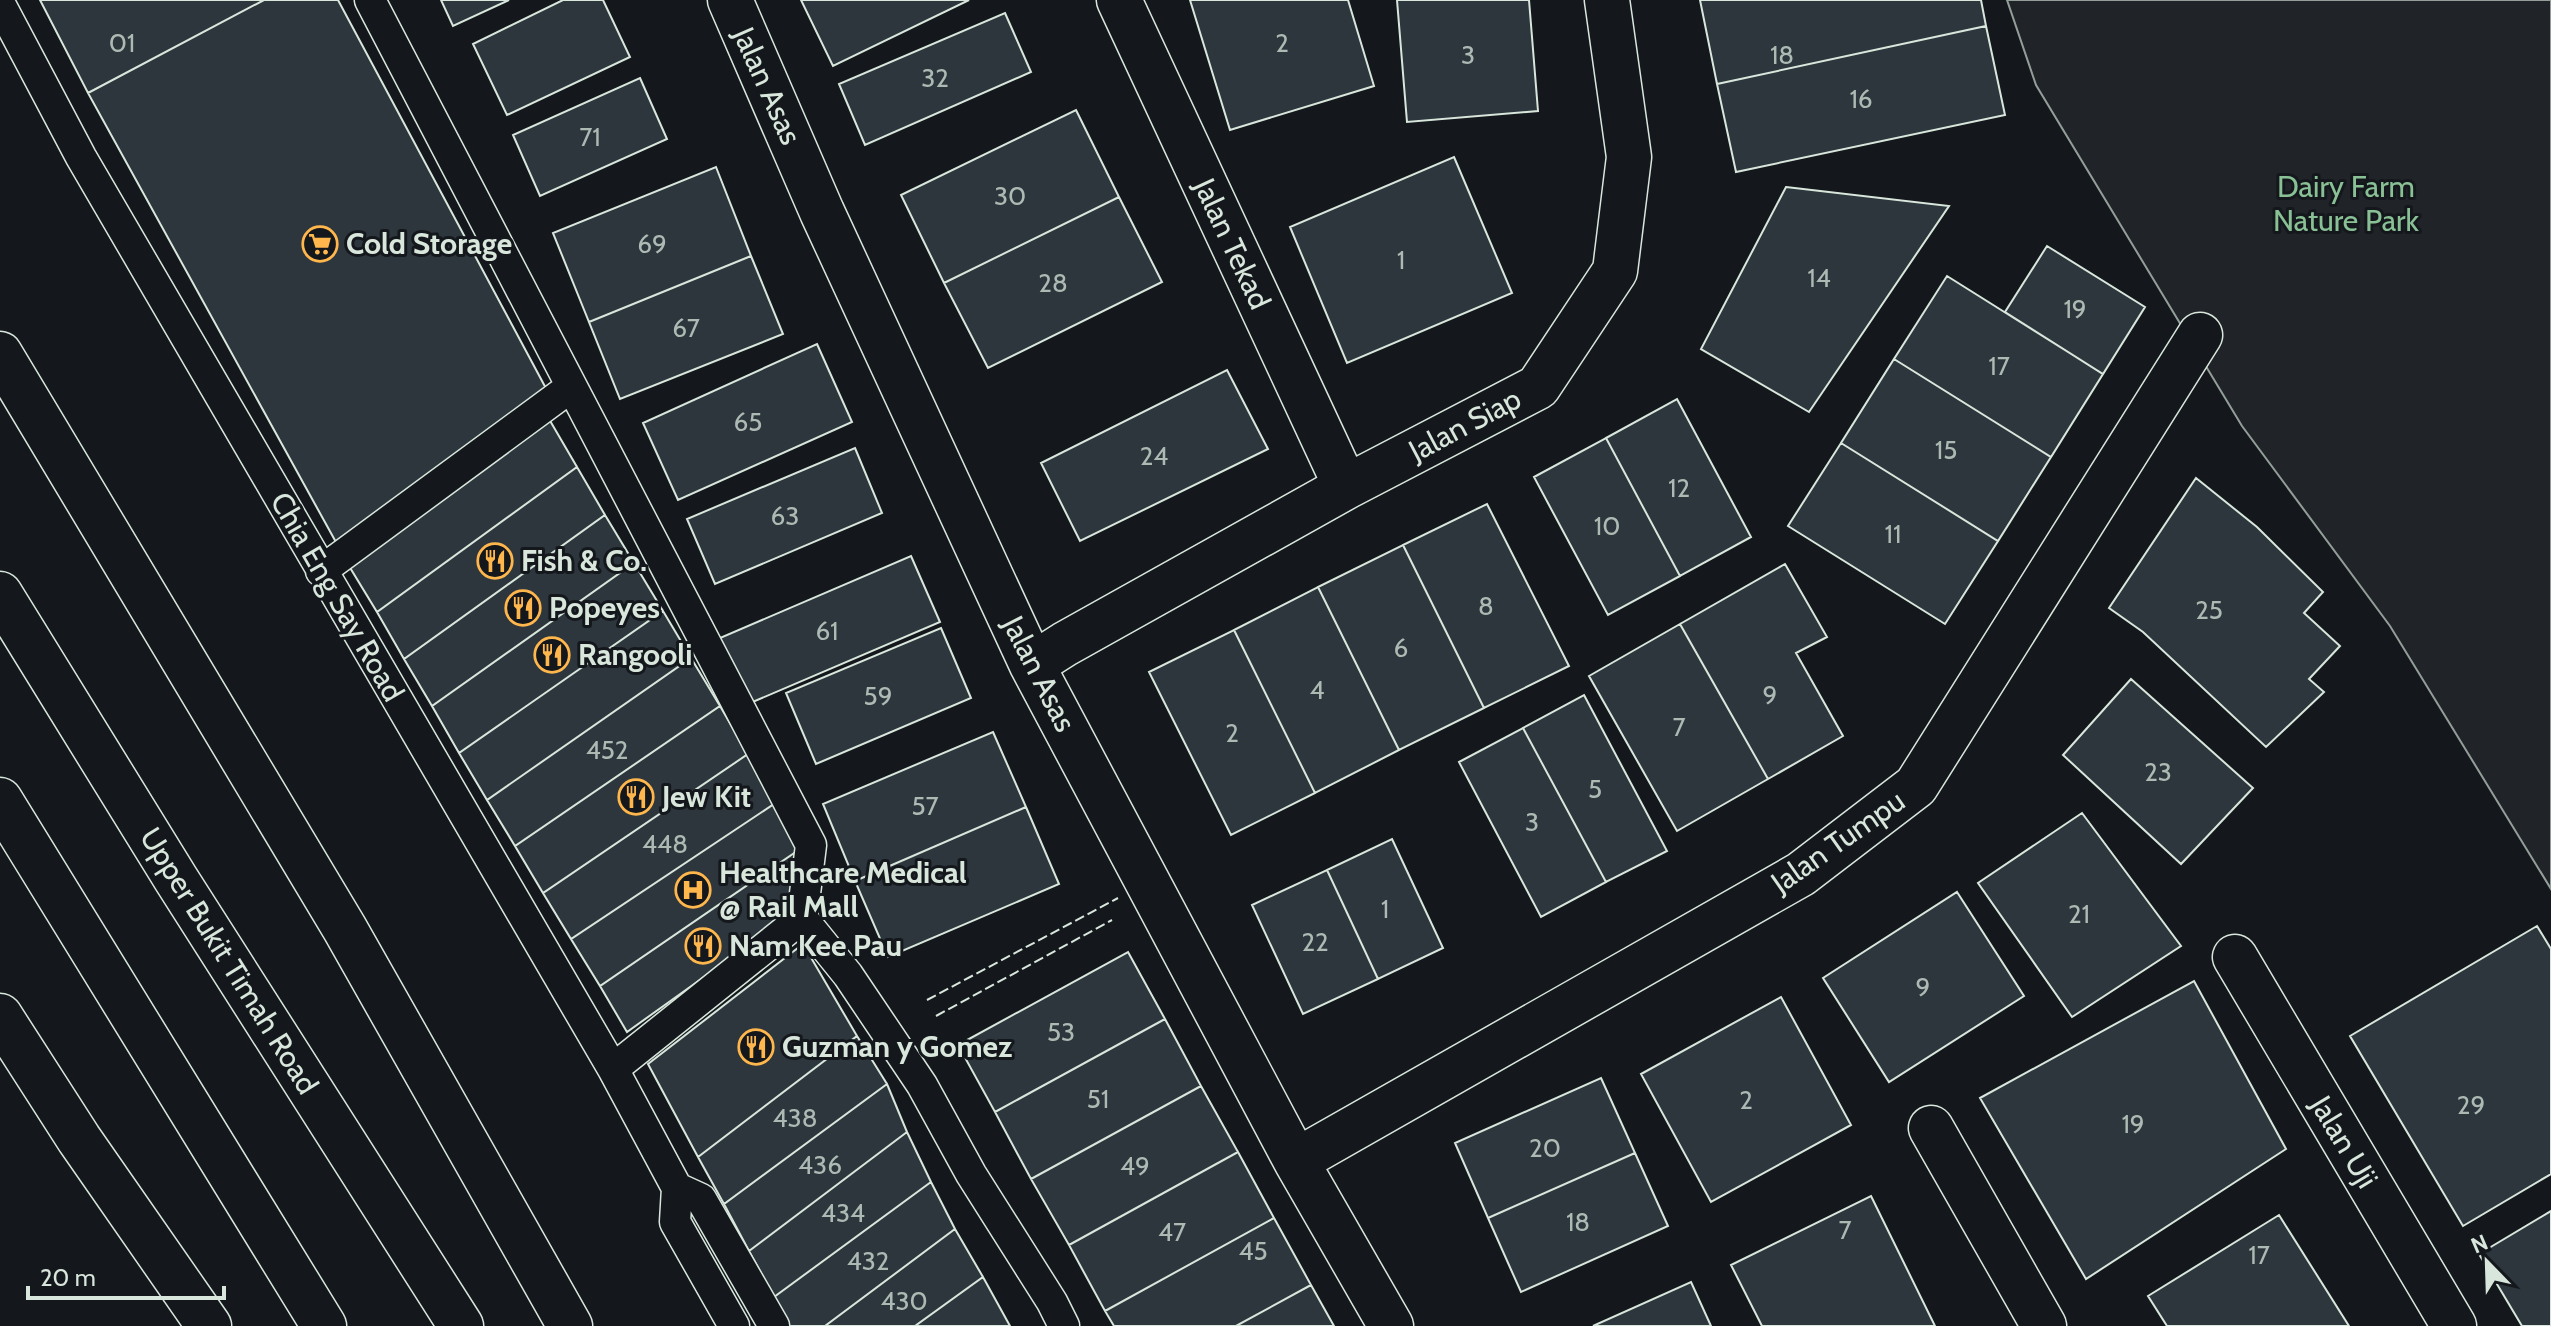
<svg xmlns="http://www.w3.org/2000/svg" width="2551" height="1326" viewBox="0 0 2551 1326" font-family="Cabin,sans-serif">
<rect width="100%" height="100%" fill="#14181c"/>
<path fill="#202428" stroke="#939e99" stroke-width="2" d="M2007,0H2551V889L2390,626L2242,426L2036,85Z"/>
<path fill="#2c363c" stroke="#d8e6dc" stroke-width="2" d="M40,0H264L88,93Z
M264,0H338L549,394L337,544L88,93Z
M441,0H509L453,26Z
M563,0H603L630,57L507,115L473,44Z
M801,0H969L833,66Z
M1190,0H1348L1374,86L1230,130Z
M1397,0H1529L1538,111L1407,122Z
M1700,0H1981L1986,26L1717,84Z
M1005,13L1031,72L865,145L839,84Z
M1986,26L2005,115L1736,172L1717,84Z
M640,78L667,139L540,196L513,135Z
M1076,110L1119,197L944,283L901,195Z
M1454,157L1512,293L1347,363L1290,227Z
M716,167L751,256L589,322L553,233Z
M1786,187L1949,206L1809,412L1701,349Z
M1119,197L1162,282L988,368L944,283Z
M2047,246L2145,307L2103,374L2005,312Z
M751,256L783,334L620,399L589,322Z
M1947,276L2103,374L2051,457L1894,359Z
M817,344L852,422L678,500L643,423Z
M1894,359L2051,457L1998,541L1841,443Z
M1227,370L1268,449L1080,541L1041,463Z
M1677,399L1751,537L1680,576L1606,438Z
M549,419L577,467L377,612L349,566Z
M1606,438L1680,576L1608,615L1534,477Z
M1841,443L1998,541L1945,624L1788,526Z
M855,448L882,513L715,584L687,519Z
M577,467L605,515L404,659L377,612Z
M2196,478L2257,527L2323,592L2304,613L2340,646L2309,679L2324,692L2266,747L2143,632L2109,608Z
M1487,504L1569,666L1484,708L1403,545Z
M605,515L634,563L432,706L404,659Z
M1403,545L1484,708L1399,750L1318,587Z
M911,556L940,622L741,707L713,641Z
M634,563L663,611L459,753L432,706Z
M1785,564L1827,637L1796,653L1843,736L1768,779L1680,624Z
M1318,587L1399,750L1315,793L1234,630Z
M663,611L691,658L487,800L459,753Z
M1680,624L1768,779L1677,831L1589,676Z
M941,628L971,698L816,764L786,693Z
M1234,630L1315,793L1231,835L1149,672Z
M691,658L720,706L515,846L487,800Z
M2131,679L2253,788L2181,864L2063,755Z
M1584,695L1667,851L1606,882L1523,728Z
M720,706L748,754L543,893L515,846Z
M1523,728L1606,882L1541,917L1459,762Z
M993,732L1026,807L855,881L823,804Z
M748,754L777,802L571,939L543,893Z
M777,802L803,847L600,986L571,939Z
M1026,807L1059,884L888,957L855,881Z
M2082,813L2181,946L2072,1017L1978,883Z
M1392,839L1443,948L1378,979L1327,870Z
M803,847L795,912L627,1032L600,986Z
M1327,870L1378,979L1303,1014L1252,905Z
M1957,892L2024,996L1889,1082L1823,978Z
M2537,926L2551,949V1174L2463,1226L2350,1036Z
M803,944L857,1036L698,1157L648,1064Z
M1128,952L1165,1019L995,1112L958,1045Z
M2194,981L2286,1149L2086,1279L1980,1098Z
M1781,997L1851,1125L1711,1202L1641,1074Z
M1165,1019L1201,1086L1031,1179L995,1112Z
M857,1036L887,1084L724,1204L698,1157Z
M1601,1078L1635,1153L1488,1218L1455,1143Z
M887,1084L907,1132L749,1251L724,1204Z
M1201,1086L1238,1152L1069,1245L1031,1179Z
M907,1132L931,1182L774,1297L749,1251Z
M1238,1152L1274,1218L1105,1311L1069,1245Z
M1635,1153L1668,1226L1521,1292L1488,1218Z
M931,1182L955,1229L825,1326H789L774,1297Z
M1871,1196L1935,1326H1762L1731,1265Z
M2551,1211V1326H2522L2479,1254Z
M2279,1215L2349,1326H2167L2148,1296Z
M1274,1218L1311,1285L1236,1326H1114L1105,1311Z
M955,1229L983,1277L915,1326H825Z
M983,1277L1010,1326H915Z
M1691,1282L1711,1326H1593Z
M1311,1285L1334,1326H1236Z"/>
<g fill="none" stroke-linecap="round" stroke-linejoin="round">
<defs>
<path id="service" d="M370,0L811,845L802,918L613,1069
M0,4L81,157L613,1069L677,1188L675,1222L734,1326
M321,571L571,387
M802,918L848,975L922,1085L971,1174L1052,1302L1064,1326
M677,1188L701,1199L774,1326"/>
<path id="minor" d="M730,0L822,212L1032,665L1296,1161L1391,1326
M1119,0L1346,487
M1032,665L1065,644L1346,487L1538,387L1615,271L1629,157L1607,0
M2235,957L2454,1326
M1931,1128L2044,1326
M1296,1161L1801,874L1916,786L2200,335"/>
<path id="trunk" d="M0,354L345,929L570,1326
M0,594L176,879L461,1326
M0,800L324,1326
M0,1016L79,1139L209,1326"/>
</defs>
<use href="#service" stroke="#d8e6dc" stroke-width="33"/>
<use href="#minor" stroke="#d8e6dc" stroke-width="47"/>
<use href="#trunk" stroke="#d8e6dc" stroke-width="47"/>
<use href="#service" stroke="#14181c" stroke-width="30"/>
<use href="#minor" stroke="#14181c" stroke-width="44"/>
<use href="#trunk" stroke="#14181c" stroke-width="44"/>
<path stroke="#d8e6dc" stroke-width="2" stroke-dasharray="10 4" stroke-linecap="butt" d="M927,1000L1118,898
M936,1016L1112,920"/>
</g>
<defs>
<symbol id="supermarket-ring" viewBox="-11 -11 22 22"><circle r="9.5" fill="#14181c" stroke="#ffb74d" stroke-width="1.5"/><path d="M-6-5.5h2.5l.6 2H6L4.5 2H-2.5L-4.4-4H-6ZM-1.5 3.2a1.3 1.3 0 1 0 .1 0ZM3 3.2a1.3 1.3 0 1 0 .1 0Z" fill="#ffb74d"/></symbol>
<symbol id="restaurant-ring" viewBox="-11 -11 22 22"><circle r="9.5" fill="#14181c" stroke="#ffb74d" stroke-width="1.5"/><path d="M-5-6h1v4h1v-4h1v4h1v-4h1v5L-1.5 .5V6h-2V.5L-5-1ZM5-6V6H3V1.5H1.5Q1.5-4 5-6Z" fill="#ffb74d"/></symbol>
<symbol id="hospital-ring" viewBox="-11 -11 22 22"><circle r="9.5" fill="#14181c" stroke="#ffb74d" stroke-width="1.5"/><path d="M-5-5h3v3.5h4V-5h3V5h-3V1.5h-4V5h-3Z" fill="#ffb74d"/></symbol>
</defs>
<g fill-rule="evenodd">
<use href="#supermarket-ring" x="300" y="224" width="40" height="40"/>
<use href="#restaurant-ring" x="475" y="541" width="40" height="40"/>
<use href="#restaurant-ring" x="503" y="588" width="40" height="40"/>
<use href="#restaurant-ring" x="532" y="635" width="40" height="40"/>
<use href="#restaurant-ring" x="616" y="777" width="40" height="40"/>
<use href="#hospital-ring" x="673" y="870" width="40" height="40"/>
<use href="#restaurant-ring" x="683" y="926" width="40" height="40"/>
<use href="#restaurant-ring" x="736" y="1027" width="40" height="40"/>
</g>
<g text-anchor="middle" stroke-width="6" stroke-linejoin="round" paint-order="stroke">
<g font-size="26" fill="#adbab4">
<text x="122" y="52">01</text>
<text x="1282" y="52">2</text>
<text x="1468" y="64">3</text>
<text x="1782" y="64">18</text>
<text x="935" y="87">32</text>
<text x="1861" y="108">16</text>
<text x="590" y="146">71</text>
<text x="1010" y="205">30</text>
<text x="652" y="253">69</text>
<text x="1401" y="269">1</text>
<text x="1819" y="287">14</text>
<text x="1053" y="292">28</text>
<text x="2075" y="318">19</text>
<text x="686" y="337">67</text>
<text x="1999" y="375">17</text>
<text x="748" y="431">65</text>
<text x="1946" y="459">15</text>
<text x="1154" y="465">24</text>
<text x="1679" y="497">12</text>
<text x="785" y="525">63</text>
<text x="1607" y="535">10</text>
<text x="1893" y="543">11</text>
<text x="1486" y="615">8</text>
<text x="2209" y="619">25</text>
<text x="827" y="640">61</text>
<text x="1401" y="657">6</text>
<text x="1317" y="699">4</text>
<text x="1770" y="704">9</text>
<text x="878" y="705">59</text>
<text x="1679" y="736">7</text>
<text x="1232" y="742">2</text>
<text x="607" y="759">452</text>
<text x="2158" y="781">23</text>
<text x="1595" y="798">5</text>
<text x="925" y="815">57</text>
<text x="1532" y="831">3</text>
<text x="665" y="853">448</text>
<text x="1385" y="918">1</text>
<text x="2079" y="923">21</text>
<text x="1315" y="951">22</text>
<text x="1923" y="996">9</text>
<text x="1061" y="1041">53</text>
<text x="1098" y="1108">51</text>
<text x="1746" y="1109">2</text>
<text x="2471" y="1114">29</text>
<text x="795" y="1127">438</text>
<text x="2133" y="1133">19</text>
<text x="1545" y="1157">20</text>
<text x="820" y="1174">436</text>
<text x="1135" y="1175">49</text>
<text x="843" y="1222">434</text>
<text x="1578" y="1231">18</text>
<text x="1845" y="1239">7</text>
<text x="1172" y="1241">47</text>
<text x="1253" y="1260">45</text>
<text x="2259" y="1264">17</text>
<text x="868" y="1270">432</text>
<text x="904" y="1310">430</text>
</g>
<g font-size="30" fill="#d8e6dc" stroke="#14181c">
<text transform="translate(767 86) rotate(66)" y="10">Jalan Asas</text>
<text transform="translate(1232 244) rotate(65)" y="10">Jalan Tekad</text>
<text transform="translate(1465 425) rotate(-28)" y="10">Jalan Siap</text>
<text transform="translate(337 597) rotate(60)" y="10">Chia Eng Say Road</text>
<text transform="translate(1039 674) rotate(63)" y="10">Jalan Asas</text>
<text transform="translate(1838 842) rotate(-35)" y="10">Jalan Tumpu</text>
<text transform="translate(229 961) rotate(58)" y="10">Upper Bukit Timah Road</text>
<text transform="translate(2344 1142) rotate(59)" y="10">Jalan Uji</text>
</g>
<g font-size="30" fill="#8ac095" stroke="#14181c">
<text x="2346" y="197">Dairy Farm<tspan x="2346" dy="34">Nature Park</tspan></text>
</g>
<g font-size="30" font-weight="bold" fill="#d8e6dc" stroke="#14181c" text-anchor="start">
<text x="346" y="254">Cold Storage</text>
<text x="521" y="571">Fish &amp; Co.</text>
<text x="549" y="618">Popeyes</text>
<text x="578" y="665">Rangooli</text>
<text x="662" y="807">Jew Kit</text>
<text x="719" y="883">Healthcare Medical<tspan x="719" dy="34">@ Rail Mall</tspan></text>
<text x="729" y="956">Nam Kee Pau</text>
<text x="782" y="1057">Guzman y Gomez</text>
</g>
</g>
<g transform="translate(2487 1262) rotate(337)" stroke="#14181c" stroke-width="6" paint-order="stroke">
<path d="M0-6L14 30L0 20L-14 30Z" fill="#d8e6dc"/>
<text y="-12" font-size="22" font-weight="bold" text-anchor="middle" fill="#d8e6dc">N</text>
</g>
<path d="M28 1286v12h196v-12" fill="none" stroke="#d8e6dc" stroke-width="4"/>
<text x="40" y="1286" font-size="24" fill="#d8e6dc" stroke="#14181c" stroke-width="6" paint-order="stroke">20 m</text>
</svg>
